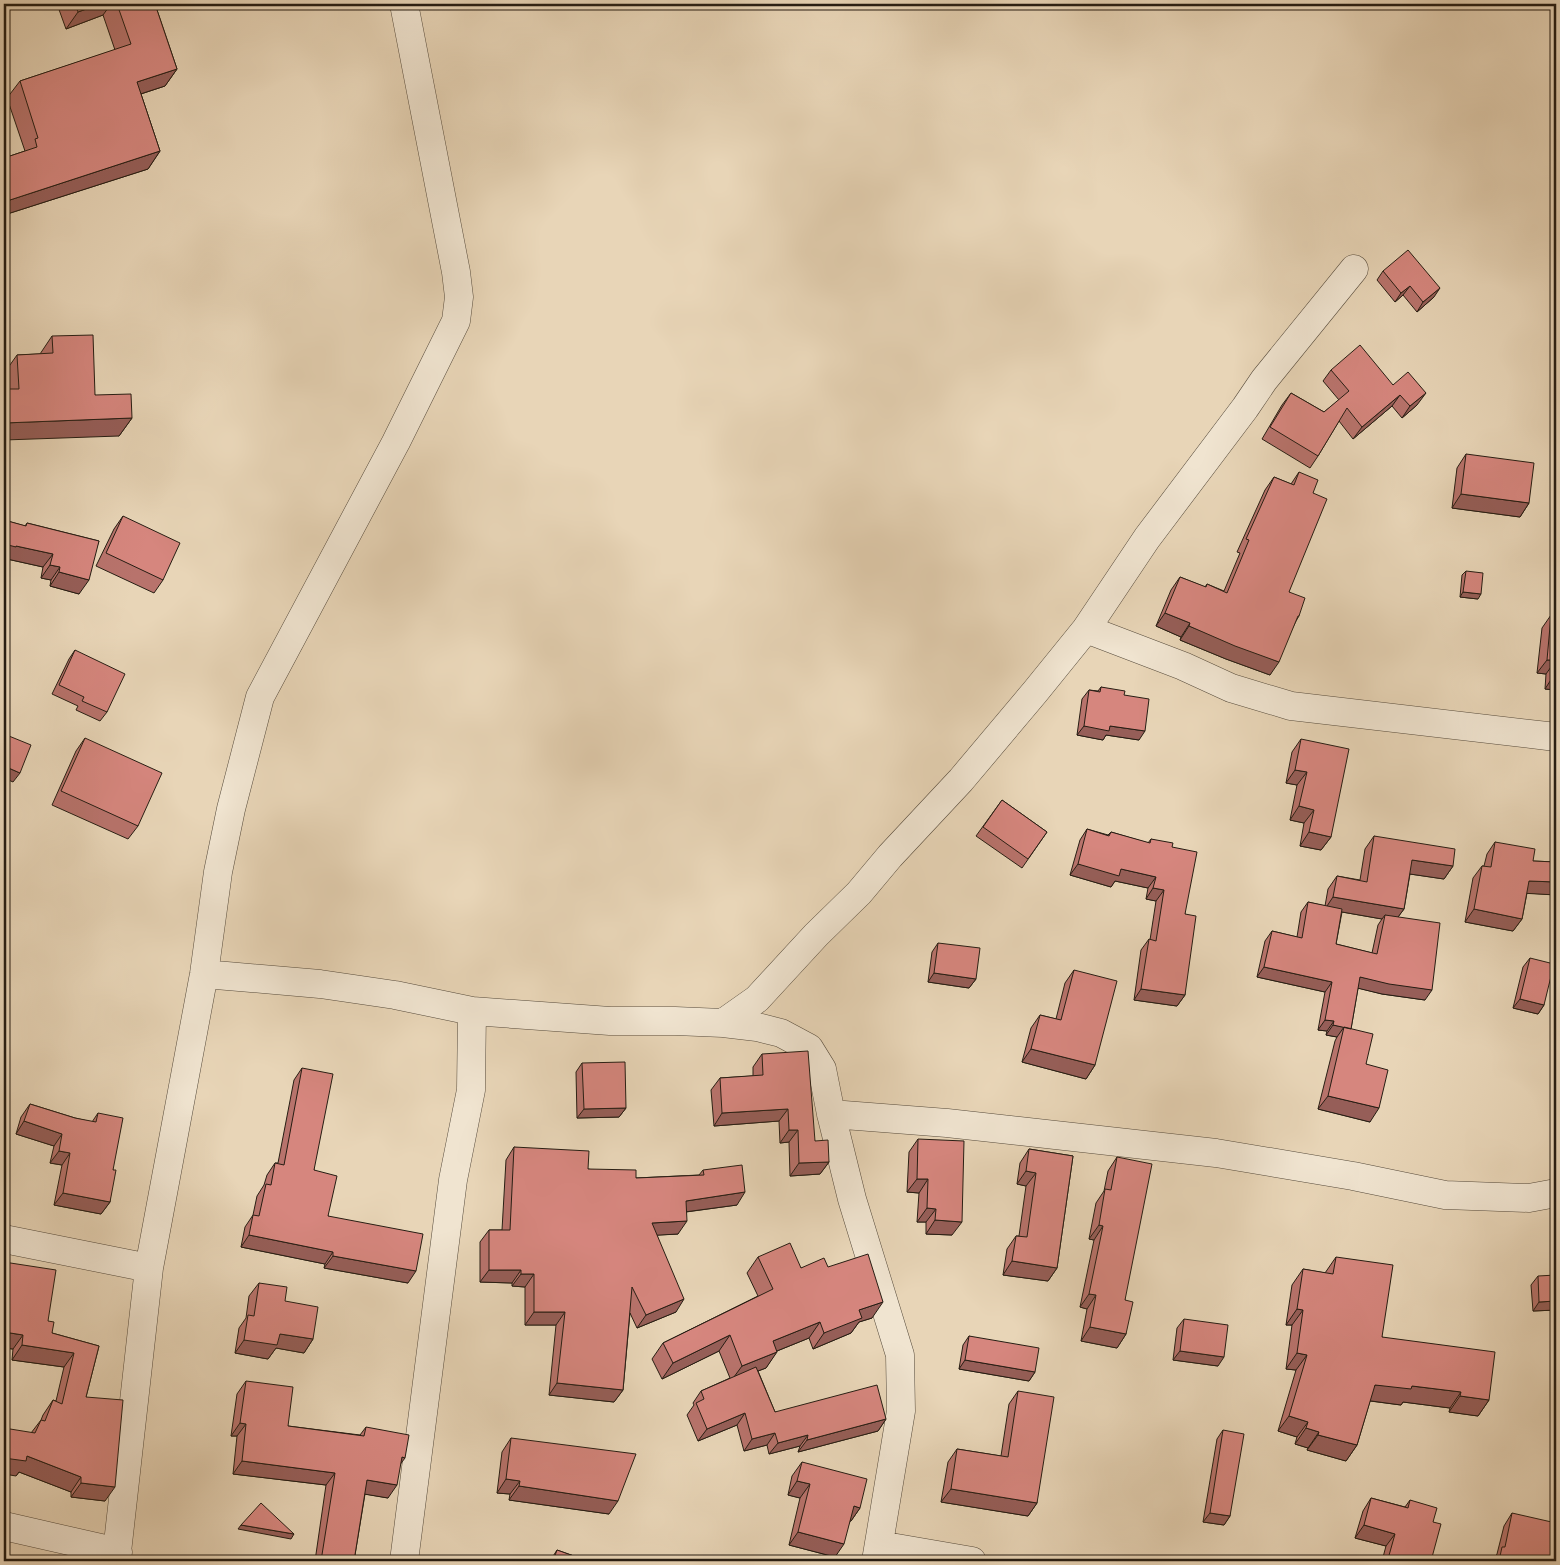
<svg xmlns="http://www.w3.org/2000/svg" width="1560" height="1565" viewBox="0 0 1560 1565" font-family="Vollkorn,serif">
<rect width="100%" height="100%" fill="#e8d5b7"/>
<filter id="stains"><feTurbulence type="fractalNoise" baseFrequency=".004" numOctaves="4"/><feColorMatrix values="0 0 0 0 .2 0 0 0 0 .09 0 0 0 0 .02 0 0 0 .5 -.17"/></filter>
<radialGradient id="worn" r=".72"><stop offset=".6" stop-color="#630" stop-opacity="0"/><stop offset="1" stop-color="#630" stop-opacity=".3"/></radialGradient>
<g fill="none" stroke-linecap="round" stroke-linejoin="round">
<defs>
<path id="minor" d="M1086,629L1183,666L1231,688L1291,706L1556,737
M204,974L320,984L395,995L472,1011L471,1090L453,1180L404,1561
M472,1011L610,1021H675L723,1023L757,1027L781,1033L809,1048L822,1069L831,1114L852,1199L900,1355L901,1411L876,1561
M723,1023L757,999L816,935L859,893L890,856L961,780L1035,692L1086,629L1147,538L1245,408L1264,380L1354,269
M831,1114L947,1123L1216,1153L1353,1176L1445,1195L1529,1198L1556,1193
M4,1239L149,1268
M4,1526L118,1552
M879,1545L972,1561
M116,1561L149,1268L204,974L218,872L231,809L260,697L396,442L456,321L459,297L456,272L404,4"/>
</defs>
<use href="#minor" stroke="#564b3c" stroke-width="29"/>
<use href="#minor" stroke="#f0e4d0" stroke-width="28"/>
</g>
<path fill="#b8736c" stroke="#261d13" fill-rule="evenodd" d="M57,4H155L177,69L165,86L141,94L160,151L148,169L4,215V158L25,151L7,98L20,81L115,50L103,15L66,29Z
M1383,271L1434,297L1417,312L1403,295L1395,302L1377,280Z
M52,336L95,395L132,418L119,436L5,389V372L17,355L40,354Z
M1331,370L1393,385L1417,405L1402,418L1392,406L1353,439L1339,421L1318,456L1310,468L1262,439L1282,405L1291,393L1324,412L1339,400L1323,381Z
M1466,454L1529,503L1520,517L1452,508L1457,468Z
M1299,472L1313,493L1289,592L1299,616L1296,621L1270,675L1226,659L1180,640L1181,637L1156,626L1171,590L1180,577L1205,587L1207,584L1224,591L1240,553L1237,552L1265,490L1274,477L1291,484Z
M123,516L163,580L154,593L96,566L114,529Z
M4,520L25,526L27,523L99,541L79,594L50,586L51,580L41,578L43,567L7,559L6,561L4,560Z
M1466,571L1478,599L1460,597L1462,575Z
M1556,604V690L1545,689L1546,674L1537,673L1542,628L1551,615H1553L1554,607Z
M75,650L107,712L100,721L76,710L78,706L52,694L69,659Z
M1101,687L1124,695L1139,740L1106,735L1103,740L1077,735L1082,699L1089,690L1098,691Z
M85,738L138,826L128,839L52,805L76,751Z
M1301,739L1331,837L1321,850L1300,846L1304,823L1290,820L1297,785L1286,783L1292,752Z
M1002,800L1047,832L1022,868L976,836Z
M1087,829L1108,835L1111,832L1148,843L1151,839L1172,847L1185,914V995L1177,1006L1134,1000L1141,950L1149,939L1150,940L1156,901L1146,899L1148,888L1115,881L1111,887L1070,875L1080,840Z
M1374,836L1453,866L1444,879L1410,874L1404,909L1398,917L1425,1000L1382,994L1358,988L1351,1029L1366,1064L1370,1122L1318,1109L1335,1041L1337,1037L1326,1035L1327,1031L1318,1030L1325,992L1257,977L1265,941L1272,931L1297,937L1301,912L1308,902L1325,906L1328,889L1337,876L1360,880L1365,849ZM1342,912L1382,919L1378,925L1372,953L1336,944Z
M1495,842L1533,861L1556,862V895L1527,893L1522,919L1513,931L1465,922L1473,878L1482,866H1484L1487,854Z
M938,943L976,979L969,988L928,982L932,952Z
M1530,958L1544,1005L1538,1014L1513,1008L1523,967Z
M1074,970L1095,1065L1086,1079L1022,1062L1031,1028L1040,1015L1056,1019L1065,983Z
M762,1054L815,1141L829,1162L820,1174L790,1176L789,1142L780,1143L779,1121L714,1126L711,1090L720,1078L753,1076V1067Z
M582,1063L626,1108L619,1117L577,1118L576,1072Z
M302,1068L314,1170L328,1216L408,1283L324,1268L325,1264L241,1247L245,1227L253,1215L257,1196L264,1185L267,1175L275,1163H278L294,1080Z
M30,1104L75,1118L92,1122L98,1113L113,1170L110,1202L101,1214L54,1205L62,1165L50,1163L54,1146L16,1134L21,1117Z
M918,1139L952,1235L926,1234V1222H917L919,1193L907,1192L909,1152Z
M514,1147L588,1169L636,1178L699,1175L703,1170L737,1205L686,1212L678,1234L657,1235L676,1312L637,1328L630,1313L623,1390L614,1402L549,1395L556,1325H525V1287L512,1286V1283L480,1282V1242L489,1230H502L506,1160Z
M1029,1149L1073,1156L1057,1268L1048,1281L1003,1275L1007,1249L1016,1236H1019L1026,1186L1017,1184L1020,1163Z
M1117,1157L1125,1300L1126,1334L1117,1348L1081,1341L1087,1309L1080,1307L1094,1240L1089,1239L1096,1203L1104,1191L1108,1171Z
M758,1257L801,1268L828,1267L872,1318L859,1322L851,1333L813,1349L809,1338L777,1351L766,1368L758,1371L775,1412L886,1419L878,1431L798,1452L800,1446L769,1454L767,1445L744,1451L737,1425L698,1441L687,1415L694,1405L693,1403L701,1391L730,1378L719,1351L662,1379L652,1359L663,1343L758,1296L747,1273Z
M1336,1257L1382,1337L1489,1400L1478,1416L1449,1412L1450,1408L1403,1402L1401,1405L1370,1401L1357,1445L1346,1461L1307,1450L1308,1448L1295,1444L1297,1437L1278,1431L1296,1370L1286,1369L1292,1325H1286L1292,1285L1303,1269L1325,1273Z
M4,1262L48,1321L52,1333L99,1346L86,1397L105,1501L71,1497V1492L19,1472L16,1476L31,1433L41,1420L43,1415L53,1400L56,1401L64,1367L12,1360L13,1349L4,1348Z
M1538,1276L1556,1310L1533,1311L1531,1285Z
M259,1283L285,1301L313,1339L304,1353L276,1348L268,1359L235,1353L239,1328L246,1318L249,1296Z
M1184,1319L1218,1366L1173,1360L1177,1328Z
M969,1336L1035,1372L1029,1381L959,1369L963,1345Z
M246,1381L288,1426L360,1435L366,1427L400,1464L388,1498L365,1494L354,1561H315L326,1485L233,1474L237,1436H231L237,1394Z
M1018,1391L1037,1503L1028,1516L941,1502L948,1462L957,1449L1001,1456L1009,1404Z
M1223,1430L1230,1516L1224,1525L1203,1522L1217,1439Z
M511,1438L609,1514L509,1500L510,1494L497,1493L502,1452Z
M802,1462L860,1508L851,1521H850L835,1557L789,1545L800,1498L788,1495L792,1476Z
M1371,1498L1405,1507L1410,1500L1433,1522L1431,1561H1382L1386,1546L1355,1538L1363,1511Z
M1512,1513L1556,1561H1493L1497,1554L1504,1526Z
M557,1550L588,1561H550Z"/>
<path fill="#965e58" stroke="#261d13" d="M100,4H111L103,15L66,29L78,12Z
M177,69L165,86L125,99L137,82Z
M160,151L148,169L4,215V208L10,200Z
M1410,286L1403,295L1395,302L1401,293Z
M1440,288L1434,297L1417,312L1423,302Z
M1426,393L1417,405L1402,418L1410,406Z
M1400,395L1392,406L1353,439L1362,427Z
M132,418L119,436L4,440V423Z
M1461,494L1529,503L1520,517L1452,508Z
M4,544L16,546L53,554L43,567L7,559L6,561L4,560Z
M50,565L60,567L51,580L41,578Z
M59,572L89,580L79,594L50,586Z
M1463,592L1481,594L1478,599L1460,597Z
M1165,613L1190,623L1181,637L1156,626Z
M1189,626L1279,662L1270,675L1226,659L1180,640Z
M1547,660H1556L1546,674L1537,673Z
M1554,675L1556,676V690L1545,689Z
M1084,726H1110L1145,731L1139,740L1106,735L1103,740L1077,735Z
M4,766L20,773L13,782L4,778Z
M1295,770L1307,772L1297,785L1286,783Z
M1299,806L1314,810L1304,823L1290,820Z
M1309,832L1331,837L1321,850L1300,846Z
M1412,860L1453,866L1444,879L1403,873Z
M1078,864L1121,869L1156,877L1148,888L1115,881L1111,887L1070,875Z
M1529,881L1556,882V895L1520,893Z
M1153,888L1164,890L1156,901L1146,899Z
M1333,897L1404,909L1395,921L1385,915L1382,919L1325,909Z
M1474,909L1522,919L1513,931L1465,922Z
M1264,967L1332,982L1325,992L1257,977Z
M934,973L976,979L969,988L928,982Z
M1360,977L1432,990L1425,1000L1382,994L1353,987Z
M1141,989L1185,995L1177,1006L1134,1000Z
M1520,999L1544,1005L1538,1014L1513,1008Z
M1325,1020L1334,1021L1327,1031L1318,1030Z
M1333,1025L1344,1027L1337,1037L1326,1035Z
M1031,1049L1095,1065L1086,1079L1022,1062Z
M1328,1096L1379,1108L1370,1122L1318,1109Z
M626,1108L619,1117L577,1118L584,1109Z
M788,1109L779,1121L714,1126L722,1113Z
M24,1121L62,1134L54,1146L16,1134Z
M789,1130H798L789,1142L780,1143Z
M59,1151L70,1153L62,1165L50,1163Z
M829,1162L820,1174L790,1176L799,1163Z
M1026,1171L1036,1173L1026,1186L1017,1184Z
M917,1179H928L919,1193L907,1192Z
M745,1192L737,1205L677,1213L686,1201Z
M63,1193L110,1202L101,1214L54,1205Z
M927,1208L936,1209L926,1222H917Z
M935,1220L962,1222L952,1235L926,1234Z
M687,1221L678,1234L643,1236L652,1223Z
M1099,1225L1103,1226L1094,1240L1089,1239Z
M249,1235L333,1252L325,1264L241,1247Z
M333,1256L416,1271L408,1283L324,1268Z
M1012,1261L1057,1268L1048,1281L1003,1275Z
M489,1270H521L512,1283L480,1282Z
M521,1274H534L525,1287L512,1286Z
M1089,1294L1096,1295L1087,1309L1080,1307Z
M684,1299L676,1312L637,1328L646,1315Z
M1556,1301V1310L1533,1311L1539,1302Z
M883,1302L872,1318L859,1322L851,1333L813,1349L824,1333L859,1310Z
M1297,1309L1303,1310L1292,1325H1286Z
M534,1312H565L556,1325H525Z
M820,1322L809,1338L762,1357L773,1341Z
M1090,1327L1126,1334L1117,1348L1081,1341Z
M4,1332L23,1335L13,1349L4,1348Z
M280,1334L313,1339L304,1353L276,1348L268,1359L235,1353L244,1340Z
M730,1335L719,1351L662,1379L673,1363Z
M22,1345L74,1353L64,1367L12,1360Z
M1180,1351L1224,1357L1218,1366L1173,1360Z
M777,1352L766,1368L731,1381L742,1366Z
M1297,1353L1307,1355L1296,1370L1286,1369Z
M965,1360L1035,1372L1029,1381L959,1369Z
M557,1383L623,1390L614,1402L549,1395Z
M1375,1385L1412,1386L1461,1392L1450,1408L1403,1402L1401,1405L1364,1400Z
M1460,1396L1489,1400L1478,1416L1449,1412Z
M745,1413L737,1425L698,1441L707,1429Z
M1289,1416L1308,1422L1297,1437L1278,1431Z
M886,1419L878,1431L798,1452L807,1440Z
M240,1423L246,1424L237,1436H231Z
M1306,1428L1319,1432L1308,1448L1295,1444Z
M775,1433L767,1445L744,1451L752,1439Z
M808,1435L800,1446L769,1454L778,1443Z
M1318,1435L1357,1445L1346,1461L1307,1450Z
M27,1456L81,1477L71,1492L19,1472L16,1476L4,1474V1458Z
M402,1457L405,1458L396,1470Z
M242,1461L335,1473L326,1485L233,1474Z
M506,1479L520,1481L510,1494L497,1493Z
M367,1480L397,1485L388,1498L358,1493Z
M797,1481L810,1484L800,1498L788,1495Z
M81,1483L115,1487L105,1501L71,1497Z
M519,1486L618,1501L609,1514L509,1500Z
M951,1489L1037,1503L1028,1516L941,1502Z
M854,1506L860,1508L851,1521L845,1520Z
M1210,1513L1230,1516L1224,1525L1203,1522Z
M241,1525L294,1534L291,1539L238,1529Z
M1364,1525L1395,1534L1386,1546L1355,1538Z
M798,1532L844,1544L835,1557L789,1545Z"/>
<path fill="#d6867e" stroke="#261d13" d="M75,4H100L78,12Z
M117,4H155L177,69L137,82L160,151L10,200L4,182V158L37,147L35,139L38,138L20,81L131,44Z
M1408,250L1440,288L1423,302L1410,286L1401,293L1383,271Z
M93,335L95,395L131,394L132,418L4,423V389H19L17,355L53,353L52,336Z
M1360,345L1393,385L1408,372L1426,393L1410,406L1400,395L1362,427L1347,408L1318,456L1270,427L1291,393L1324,412L1349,391L1331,370Z
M1466,454L1534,463L1529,503L1461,494Z
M1299,472L1318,480L1313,493L1327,499L1289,592L1305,598L1299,616H1298L1279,662L1235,646L1189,626L1190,623L1165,613L1180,577L1206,587L1207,584L1227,593L1249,540L1246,539L1274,477L1294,485Z
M123,516L180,543L163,580L106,553Z
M4,520L26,526L27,523L99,541L89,580L59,572L60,567L50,565L53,554L16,546V547L4,544Z
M1466,571L1483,573L1481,594L1463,592Z
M1551,615H1556V676L1554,675L1556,660H1547Z
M75,650L125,674L107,712L82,701L84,697L59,685Z
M1101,687L1125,691L1124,695L1149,699L1145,731L1110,726L1109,731L1084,726L1089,690L1100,692Z
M4,734L31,745L20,773L4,766Z
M85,738L162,773L138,826L61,791Z
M1301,739L1349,749L1331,837L1309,832L1314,810L1299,806L1307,772L1295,770Z
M1002,800L1047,832L1028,859L983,827Z
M1087,829L1109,836L1111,832L1150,843L1151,839L1173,843L1172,847L1197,852L1185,914L1196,916L1185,995L1141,989L1149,939L1156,941L1164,890L1153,888L1156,877L1121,869L1119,876L1078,864Z
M1374,836L1455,849L1453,866L1412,860L1404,909L1333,897L1337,876L1367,882Z
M1495,842L1535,849L1533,861L1556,862V882L1529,881L1522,919L1474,909L1482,866L1491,867Z
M1308,902L1342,909L1336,944L1377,954L1385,915L1440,923L1432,990L1389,984L1360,977L1351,1029L1333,1025L1334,1021L1325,1020L1332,982L1264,967L1272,931L1302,938Z
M938,943L980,948L976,979L934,973Z
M1530,958L1554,964L1544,1005L1520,999Z
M1074,970L1117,981L1095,1065L1031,1049L1040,1015L1061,1020Z
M1344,1027L1373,1034L1366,1064L1388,1070L1379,1108L1328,1096Z
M808,1051L815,1141L828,1140L829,1162L799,1163L798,1130H789L788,1109L722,1113L720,1078L763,1075L762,1054Z
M625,1062L626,1108L584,1109L582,1063Z
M302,1068L333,1074L314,1170L337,1176L328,1216L423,1234L416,1271L333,1256V1252L249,1235L253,1215L259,1216L266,1184L271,1185L275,1163L284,1165Z
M30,1104L75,1118L96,1122L98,1113L123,1118L113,1170H116L110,1202L63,1193L70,1153L59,1151L62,1134L24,1121Z
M918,1139L964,1141L962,1222L935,1220L936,1209L927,1208L928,1179H917Z
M514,1147L589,1151L588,1169L636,1170V1178L704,1175L703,1170L742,1165L745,1192L686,1201L687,1221L652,1223L684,1299L646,1315L632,1287L623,1390L557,1383L565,1312H534V1274H521V1270H489V1230H510Z
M1029,1149L1073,1156L1057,1268L1012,1261L1016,1236L1027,1237L1036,1173L1026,1171Z
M1117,1157L1152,1164L1125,1300L1133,1302L1126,1334L1090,1327L1096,1295L1089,1294L1103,1226L1099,1225L1105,1189L1111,1190Z
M790,1243L801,1268L824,1258L828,1267L868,1254L883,1302L859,1310L862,1318L824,1333L820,1322L773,1341L777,1352L742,1366L730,1335L673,1363L663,1343L773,1289L758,1257Z
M1336,1257L1393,1265L1382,1337L1495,1352L1489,1400L1460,1396L1461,1392L1412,1386L1411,1389L1375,1385L1357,1445L1318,1435L1319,1432L1306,1428L1308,1422L1289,1416L1307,1355L1297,1353L1303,1310L1297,1309L1303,1269L1333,1274Z
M4,1262L56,1270L48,1321L54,1322L52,1333L99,1346L86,1397L123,1400L115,1487L81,1483V1477L27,1456L26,1461L4,1458V1428L35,1433L41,1420L45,1421L53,1400L62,1404L74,1353L22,1345L23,1335L4,1332Z
M1556,1275V1301L1539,1302L1538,1276Z
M259,1283L287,1287L285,1301L318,1307L313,1339L280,1334L277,1345L244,1340L248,1315L254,1316Z
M1184,1319L1228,1325L1224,1357L1180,1351Z
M969,1336L1039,1348L1035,1372L965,1360Z
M756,1367L775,1412L877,1385L886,1419L807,1440L808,1435L778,1443L775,1433L752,1439L745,1413L707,1429L696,1403L704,1399L701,1391Z
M246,1381L293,1387L288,1426L364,1436L366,1427L409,1435L405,1458L402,1457L397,1485L367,1480L354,1561H321L335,1473L242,1461L246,1424L240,1423Z
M1018,1391L1054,1397L1037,1503L951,1489L957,1449L1008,1457Z
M1223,1430L1244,1434L1230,1516L1210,1513Z
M511,1438L636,1454L618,1501L519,1486L520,1481L506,1479Z
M802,1462L867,1479L860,1508L854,1506L844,1544L798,1532L810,1484L797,1481Z
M1371,1498L1408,1508L1410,1500L1437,1508L1433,1522L1441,1524L1431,1561H1395L1388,1559L1395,1534L1364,1525Z
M261,1503L294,1534L241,1525Z
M1512,1513L1556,1523V1561H1499L1502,1547H1505Z
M557,1550L588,1561H553Z"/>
<rect width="1560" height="1565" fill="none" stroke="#e8d5b7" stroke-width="20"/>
<rect x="5" y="5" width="1550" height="1555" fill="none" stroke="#261d13" stroke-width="2.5"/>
<rect x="10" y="10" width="1540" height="1545" fill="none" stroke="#261d13"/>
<rect width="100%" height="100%" filter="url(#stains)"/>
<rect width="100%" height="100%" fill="url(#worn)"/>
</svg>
